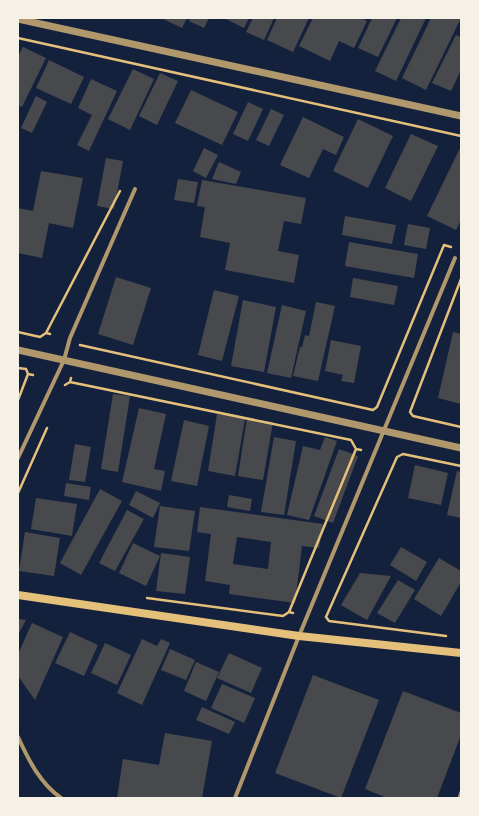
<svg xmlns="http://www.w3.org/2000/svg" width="479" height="816" viewBox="0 0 479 816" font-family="'Titillium Web',sans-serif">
<rect width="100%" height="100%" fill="#14213d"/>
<path fill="#48494c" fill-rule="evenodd" d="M161,18H187L182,28Z
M190,18H209L204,28L189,21Z
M224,18H249L244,28Z
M253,18H274L264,40L246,32Z
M277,18H309L293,52L267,40Z
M313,18H361L367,21L354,48L339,41L330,61L299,46Z
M372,18H397L378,57L358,48Z
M401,18H426L396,81L375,71Z
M431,18H461L426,90L402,78Z
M456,35L461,37V70L451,91L432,83Z
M23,47L46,58L22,107L18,105V56Z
M49,60L84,77L71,104L36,88Z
M133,69L154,79L130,130L108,119Z
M160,73L178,81L157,125L139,116Z
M91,79L117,91L89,151L77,145L92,115L78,108Z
M191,90L238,112L222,145L175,123Z
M36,96L47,102L32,133L21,128Z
M248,102L263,109L248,141L233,134Z
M271,109L284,115L269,146L256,140Z
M303,117L344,137L336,155L323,149L309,178L280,165Z
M358,119L393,136L368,188L333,171Z
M411,134L438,146L411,201L385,188Z
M204,148L218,155L206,178L193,171Z
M460,148L461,149V220L456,230L427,216Z
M106,158L123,161L114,209L97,206Z
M219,162L241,172L236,184L212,179Z
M41,171L83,178L73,228L49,223L42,258L18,253V208L33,211Z
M178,179L198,182L194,203L174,200Z
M202,180L306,198L301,224L284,221L278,251L299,255L294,283L225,270L230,243L200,237L205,207L197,206Z
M345,216L396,225L392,244L342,235Z
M408,224L430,228L426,249L404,245Z
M349,242L418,254L414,278L345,266Z
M116,277L151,288L133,345L98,334Z
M353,278L398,286L394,305L350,297Z
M214,290L239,296L222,361L198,355Z
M243,300L276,307L264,372L231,366Z
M316,302L335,306L318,381L293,376L300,347H302L305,335L309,336Z
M282,305L306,311L291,378L267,373Z
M453,332L461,334V404L438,398Z
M331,340L361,346L354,383L341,381L343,375L325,371Z
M113,394L130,396L118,472L101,469Z
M139,408L166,414L154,469L165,471L161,491L122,482Z
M217,414L245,419L235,476L208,471Z
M247,418L273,422L263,480L238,476Z
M184,420L209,426L197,486L171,481Z
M274,437L296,441L284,515L261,512Z
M325,437L337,441L309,520L287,515L303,446L320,450Z
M75,444L91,447L85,482L69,480Z
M339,449L358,456L333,523L314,516Z
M415,465L448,473L441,505L408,498Z
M457,471L461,472V518L447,515Z
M66,483L91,487L89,500L64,496Z
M100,489L122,501L81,575L60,563Z
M136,491L160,503L153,518L129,505Z
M229,495L252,499L250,511L227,507Z
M36,498L77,504L72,536L31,529Z
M160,506L195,511L189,551L154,547Z
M200,507L323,524L319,548L302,546L295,603L229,594L230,585L205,581L211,534L197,532ZM237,537L271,542L268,569L233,564Z
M127,510L144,519L115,571L99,563Z
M25,532L60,538L54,576L19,571Z
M133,543L160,556L146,586L119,573Z
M401,547L427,562L416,581L390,565Z
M161,553L190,557L185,594L156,591Z
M439,558L461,571V582L441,616L414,599Z
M360,573L391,576L367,620L341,605Z
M398,580L415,590L395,623L377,613Z
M18,619L26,620L18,635Z
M32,623L63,637L35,700L18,676V654Z
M70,632L98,645L84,676L55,663Z
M142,639L157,646L161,639L170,643L142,705L117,693Z
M105,643L131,655L117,685L91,673Z
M170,649L195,660L186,680L161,670Z
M229,653L262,668L251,693L217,678Z
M196,662L219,672L206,701L184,691Z
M313,675L379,700L341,798L275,773Z
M222,684L255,698L244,723L211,708Z
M403,691L461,713V735L437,798H387L365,789Z
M202,707L235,722L229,734L196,720Z
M165,733L212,741L202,798H117L123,759L159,765Z"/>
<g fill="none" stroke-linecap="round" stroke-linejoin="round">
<path stroke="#e5c07b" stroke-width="2.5" d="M18,38L461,136
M461,279L410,412L413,416L461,427
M18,332L40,337L46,333L120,191
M46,333L50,334
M80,345L373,410L377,407L444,245L451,247
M18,368L26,369L28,374L18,400
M28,374L33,375
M70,382L71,378
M65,385L70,382L351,440L356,449L289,612L283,616L147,598
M356,449L361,450
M18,493L47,428
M289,612L293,613
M326,617L397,457L403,454L461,466
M326,617L329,621L446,636"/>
<path stroke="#b1986c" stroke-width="3" d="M459,798L461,792"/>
<path stroke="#b1986c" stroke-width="4" d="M18,458L64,360L70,338L135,189
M18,737C29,761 40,783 61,798
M235,798L299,636L455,258"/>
<path stroke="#b1986c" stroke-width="7" d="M18,19L461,116
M18,350L461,448"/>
<path stroke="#e5c07b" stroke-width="8" d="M18,595L299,636L461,653"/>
</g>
<rect width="479" height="816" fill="none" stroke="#f6f1e7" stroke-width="38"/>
</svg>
